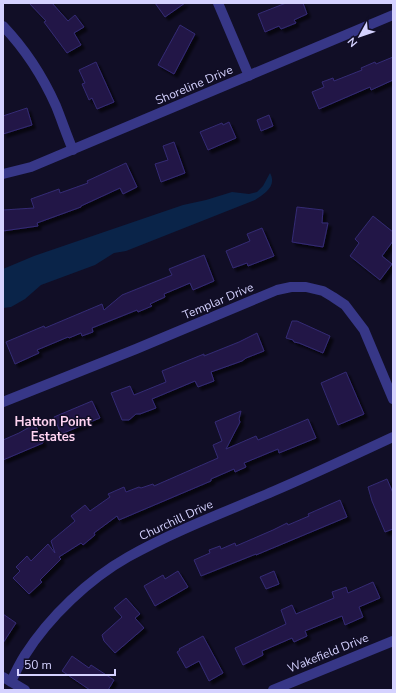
<svg xmlns="http://www.w3.org/2000/svg" width="396" height="693" viewBox="0 0 396 693" font-family="'Nunito Sans',sans-serif">
<defs>
<filter id="shadow"><feDropShadow dx="3.5" dy="3.5" stdDeviation="1" flood-color="#0009"/></filter>
</defs>
<rect width="100%" height="100%" fill="#110e26"/>
<path fill="#0a2449" d="M270,173C277,186 265,193 255,200L126,251L114,253L95,265L41,285L25,299L11,307L3,308V269L34,256L183,205L206,200L232,192L249,194L257,192L263,186Z"/>
<path fill="#201947" stroke="#352a74" filter="url(#shadow)" d="M29,3H52L68,21L75,15L84,27L74,33L81,45L67,53L44,22L46,21Z
M155,3H185L165,17Z
M286,3H303L307,14L294,20L296,23L281,29L279,26L265,32L258,14Z
M180,25L195,34L174,74L158,65Z
M393,57V80L371,90L370,87L319,109L312,92L324,87L322,82L333,78L334,81L362,70L361,68L375,62L376,64Z
M96,62L114,102L97,109L92,98L89,100L82,84L85,83L79,70Z
M27,108L32,125L3,134V116Z
M269,115L273,126L261,131L257,120Z
M229,122L236,138L208,150L200,132L222,123L223,125Z
M174,142L185,173L161,182L155,164L168,160L163,146Z
M126,163L137,187L123,194L120,188L81,206V207L37,223L38,226L3,231V210L34,208L31,199L59,189L60,193L88,183L87,181Z
M297,207L323,210L322,223H328L323,247L292,242Z
M373,216L393,232V241L382,256L392,264L380,280L350,256L359,243L355,239Z
M262,228L274,256L248,266L247,263L233,268L226,251L250,241L247,234Z
M204,255L214,281L193,290L190,283L164,294L165,297L150,304L152,306L138,312L137,310L92,328L93,332L82,336L81,333L69,338L68,337L37,350L39,353L15,364L6,342L44,326L45,328L102,304L104,310L122,295L172,275L169,269Z
M292,321H297L330,336L323,353L299,343L294,342L293,340L286,338Z
M257,333L264,351L246,358L242,361L211,372L214,381L198,387L195,381L152,399L156,408L140,414H136L129,420H122L111,393L130,386L134,395L166,382L162,371L204,354V356L239,342Z
M346,372L364,414L338,425L321,383Z
M92,401L100,418L61,434L54,417Z
M241,411L239,419L240,422L226,449L256,436L258,440L308,419L316,438L279,453L278,449L244,463L246,467L235,472L234,469L211,479V481L119,520L117,516L94,533L95,535L83,545L81,543L59,557L61,559L40,580L42,582L29,594L13,578L20,571L16,567L27,556L31,561L48,544L55,553L51,541L75,521L71,516L85,505L90,511L110,497L108,494L124,487L126,492L139,487L141,488L153,484L154,486L218,458L213,445L222,441L215,422Z
M35,424L43,443L3,460V440L19,433Z
M387,479L393,493V529L385,532L372,501L368,487Z
M340,500L347,517L256,555V554L201,576L194,560L210,553L209,550L220,546L221,549L235,543L236,546L273,530L287,523L288,525L309,516L308,514Z
M178,571L188,587L155,606L144,586L163,575L165,579Z
M274,571L279,584L266,589L260,577Z
M373,582L380,598L359,607L363,617L345,625L342,616L305,631L307,636L294,642L292,638L262,651L263,655L243,665L235,648L286,624L281,610L292,605L296,614L334,598L332,592L346,587L348,593Z
M126,598L140,614L135,618L144,628L115,653L104,641L102,635L122,617L114,608Z
M3,614L16,623L3,643Z
M203,636L223,673L209,681L199,661L186,668L177,652L180,650L179,649Z
M72,656L89,668L91,665L114,680L108,690H90L62,671Z"/>
<g fill="none" stroke-linecap="round" stroke-linejoin="round">
<path stroke="#373787" stroke-width="10" d="M218,3L249,76
M3,26C25,49 43,77 56,106C62,121 67,136 73,150
M3,174L31,167L393,15
M3,402L136,349L277,290L291,287H306L323,291L333,297L345,305L364,330L393,399
M3,677L25,690
M11,682C15,673 20,663 25,655C49,617 89,579 128,557C174,531 225,512 274,491C314,474 354,455 393,437
M273,690L393,641"/>
</g>
<g text-anchor="middle" stroke-width="3" stroke-linejoin="round" paint-order="stroke">
<g font-size="12" fill="#d5d2ff" stroke="#110e26">
<text transform="translate(194 85) rotate(-23)" y="4">Shoreline Drive</text>
<text transform="translate(218 301) rotate(-23)" y="4">Templar Drive</text>
<text transform="translate(176 520) rotate(-25)" y="4">Churchill Drive</text>
<text transform="translate(328 653) rotate(-22)" y="4">Wakefield Drive</text>
</g>
<g font-size="13" font-weight="bold" fill="#ffd4f1" stroke="#110e26">
<text x="53" y="426">Hatton Point<tspan x="53" dy="15">Estates</tspan></text>
</g>
</g>
<rect width="396" height="693" fill="none" stroke="#d5d2ff" stroke-width="8"/>
<g transform="translate(360 36) rotate(230)" stroke="#110e26" stroke-width="3" paint-order="stroke">
<path d="M0-3L7 15L0 10L-7 15Z" fill="#d5d2ff"/>
<text y="-6" font-size="11" font-weight="bold" text-anchor="middle" fill="#d5d2ff">N</text>
</g>
<path d="M18 669v6h97v-6" fill="none" stroke="#d5d2ff" stroke-width="2"/>
<text x="24" y="669" font-size="12" fill="#d5d2ff" stroke="#110e26" stroke-width="3" paint-order="stroke">50 m</text>
</svg>
